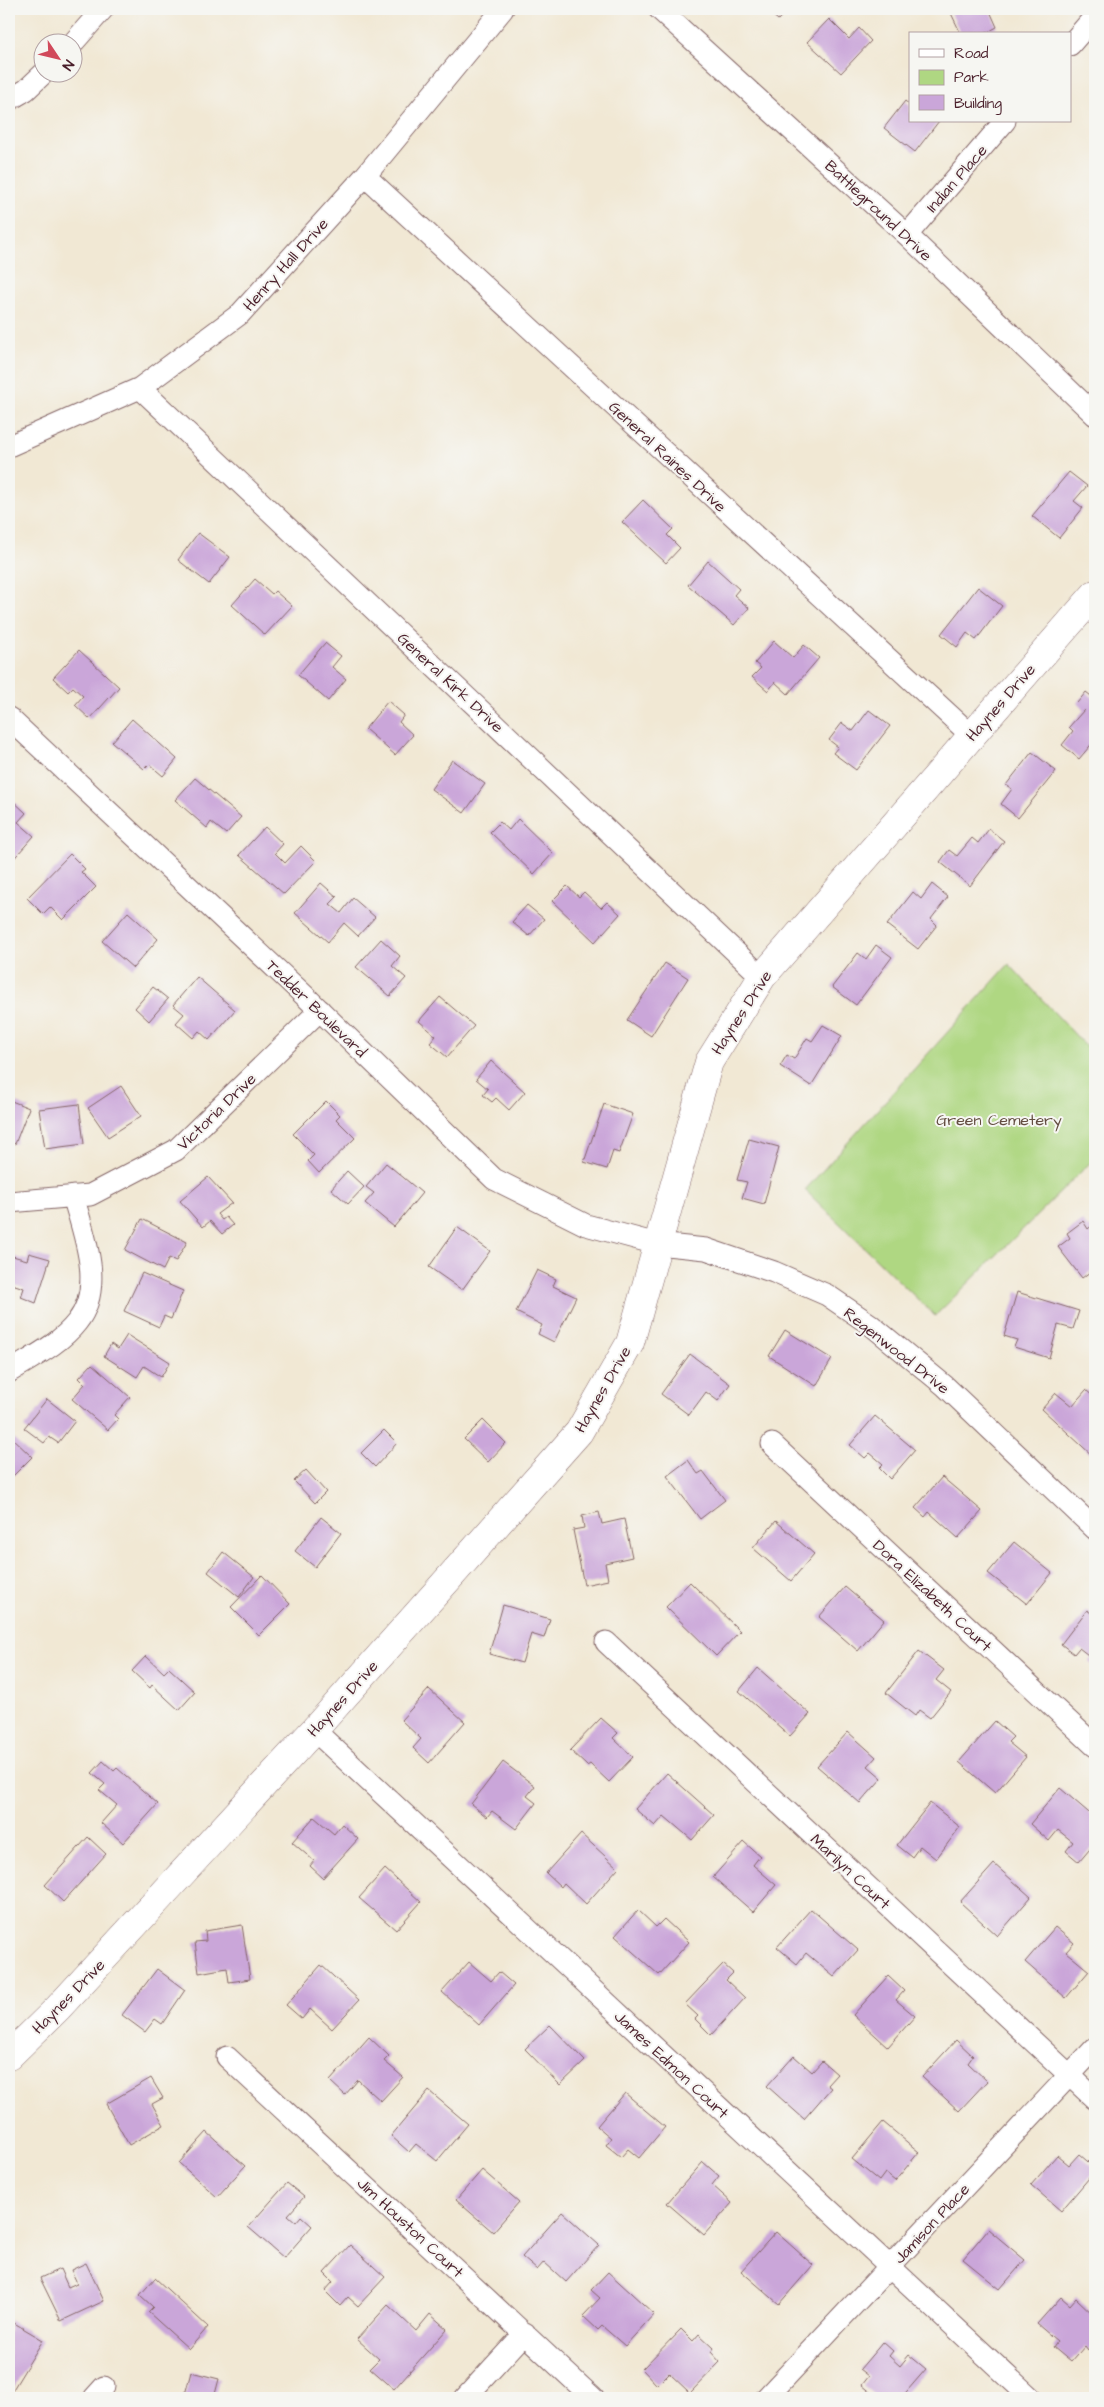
<svg xmlns="http://www.w3.org/2000/svg" width="1104" height="2407" viewBox="0 0 1104 2407" font-family="'Architects Daughter',sans-serif">
<rect width="100%" height="100%" fill="#f6f6f2"/>
<filter id="ink" filterUnits="userSpaceOnUse"><feTurbulence type="fractalNoise" baseFrequency=".02" numOctaves="2"/><feDisplacementMap in="SourceGraphic" scale="10" xChannelSelector="R" yChannelSelector="G"/><feConvolveMatrix kernelMatrix="1 2 1 2 8 2 1 2 1" color-interpolation-filters="sRGB"/></filter>
<filter id="wash" filterUnits="userSpaceOnUse"><feTurbulence type="fractalNoise" baseFrequency=".0096" numOctaves="4" result="noise"/><feDisplacementMap in="SourceGraphic" scale="20" xChannelSelector="R" yChannelSelector="G"/><feGaussianBlur stdDeviation="1.12" result="paint"/><feColorMatrix in="noise" values="0 0 0 0 0 0 0 0 0 0 0 0 0 0 0 0 0 1.4 0 .05"/><feComposite in="paint" operator="in"/></filter>
<g filter="url(#wash)">
<rect width="100%" height="100%" fill="#f1e8d4"/>
<path fill="#afd782" stroke="#7c7b56" d="M1009,964L1095,1056V1158L935,1316L805,1190Z"/>
<g id="blocks">
<path fill="#caa6d9" d="M765,9H788L778,20Z
M949,9H989L997,27L984,34H961Z
M829,19L849,39L859,28L871,41L841,73L807,42Z
M905,101L910,105V121H939L915,152L884,128Z
M1069,472L1087,486L1074,501L1083,508L1059,538L1032,516Z
M643,500L673,529L667,535L680,548L666,563L622,522Z
M198,533L230,557L209,584L178,560Z
M708,561L739,589L734,595L749,608L734,625L688,585Z
M255,579L272,594L275,591L292,606L265,635L232,605Z
M978,587L1002,606L976,640L967,633L957,647L941,634Z
M774,641L793,658L804,645L819,658L788,694L775,682L768,691L752,677L761,668L755,663Z
M325,643L341,656L332,667L346,679L328,701L298,675Z
M79,650L119,687L90,719L75,705L83,696L73,687L68,692L53,678Z
M1086,692L1095,699V740L1079,759L1062,745L1073,731L1069,727L1084,710L1077,703Z
M388,701L404,715L399,722L413,735L395,755L365,729Z
M869,710L890,726L856,770L833,753L838,747L829,740L842,723L853,731Z
M132,719L177,759L163,776L149,764L144,769L112,742Z
M1032,752L1056,771L1018,818L1001,804L1012,789L1006,785Z
M452,760L485,784L464,813L431,789Z
M195,778L241,817L226,834L211,822L207,828L175,800Z
M9,797L26,813L18,822L34,836L9,864Z
M518,819L553,853L534,874L490,832L500,822L509,830Z
M265,827L283,844L275,853L285,863L301,846L316,861L284,894L239,855Z
M989,829L1004,841L970,886L940,862L949,850L957,856L972,838L978,843Z
M70,854L85,869L81,872L96,887L63,920L50,907L43,914L27,898Z
M321,883L337,897L330,904L341,913L353,898L375,917L358,936L344,923L328,942L295,913Z
M932,884L948,897L931,919L937,925L918,949L887,925L913,892L921,899Z
M567,886L579,897L584,892L601,908L607,902L620,914L595,942L552,901Z
M527,905L544,919L529,936L512,922Z
M128,912L158,939L133,968L102,941Z
M381,939L400,956L392,966L406,978L390,996L356,967Z
M876,945L892,957L856,1005L832,987L858,953L866,959Z
M665,963L688,978L651,1036L627,1020Z
M197,977L235,1010L209,1040L199,1031L193,1038L176,1023L184,1014L173,1005Z
M153,987L168,999L149,1021L135,1008Z
M440,997L474,1026L447,1057L430,1043L436,1036L419,1021Z
M823,1025L842,1036L811,1086L780,1066L787,1055L794,1059L807,1038L812,1041Z
M491,1061L525,1092L509,1110L496,1098L492,1102L483,1095L488,1089L476,1079Z
M121,1086L141,1116L108,1137L88,1108Z
M9,1100L29,1108L15,1144L9,1141Z
M326,1101L340,1115L336,1119L355,1138L319,1173L308,1161L314,1155L293,1134Z
M79,1104L84,1144L45,1149L39,1109Z
M604,1104L633,1114L619,1153L613,1151L607,1169L584,1162Z
M749,1139L779,1147L764,1204L742,1198L747,1182L737,1180Z
M386,1163L422,1193L394,1227L365,1203L374,1193L366,1187Z
M347,1171L364,1187L348,1204L331,1189Z
M208,1177L232,1203L217,1214L222,1220L226,1217L233,1225L222,1234L210,1221L203,1227L180,1201Z
M142,1219L187,1242L176,1261L169,1258L163,1270L125,1250Z
M1083,1221L1088,1229L1095,1223V1268L1082,1278L1058,1247L1070,1238L1067,1233Z
M457,1227L490,1251L462,1290L429,1267Z
M29,1253L50,1259L36,1303L21,1297L24,1288L9,1283V1255L27,1260Z
M537,1270L556,1279L553,1286L576,1297L554,1342L538,1334L542,1325L516,1312Z
M142,1273L183,1291L171,1319L164,1316L159,1327L124,1311Z
M1017,1292L1079,1311L1073,1329L1058,1325L1049,1358L1014,1347L1017,1340L1004,1336Z
M785,1330L832,1359L816,1386L769,1356Z
M127,1335L170,1362L161,1377L144,1366L137,1377L104,1356L111,1344L118,1349Z
M690,1354L730,1384L718,1401L706,1392L689,1415L661,1394Z
M92,1364L130,1397L114,1415L118,1419L108,1430L72,1399L85,1384L79,1378Z
M1086,1390L1095,1398V1458L1042,1409L1056,1393L1072,1406Z
M47,1399L75,1421L58,1443L49,1437L44,1443L24,1428Z
M875,1416L915,1450L890,1479L879,1468L883,1464L870,1453L865,1458L850,1445Z
M483,1420L506,1443L488,1462L464,1439Z
M384,1430L397,1443L375,1467L361,1453Z
M9,1435L32,1457L13,1476L9,1472Z
M688,1460L698,1474L703,1471L725,1500L700,1519L667,1476Z
M306,1470L326,1492L315,1503L294,1481Z
M942,1477L982,1511L958,1538L929,1512L925,1517L915,1508Z
M599,1512L602,1524L624,1519L632,1557L605,1563L608,1580L584,1585L573,1530L584,1528L582,1516Z
M321,1517L341,1533L315,1567L295,1551Z
M776,1521L814,1554L791,1581L753,1548Z
M1014,1542L1052,1573L1027,1604L988,1573Z
M223,1552L254,1577L239,1597L208,1572Z
M262,1575L290,1604L259,1635L231,1607Z
M690,1582L740,1631L716,1656L666,1607Z
M845,1587L884,1620L858,1651L819,1617Z
M503,1605L550,1619L544,1638L531,1634L522,1663L489,1654Z
M1087,1610L1095,1616V1667L1089,1662L1092,1658L1079,1648L1074,1654L1061,1644Z
M919,1651L944,1670L936,1680L951,1692L930,1718L919,1710L915,1716L886,1693Z
M146,1656L164,1673L169,1668L195,1692L179,1710L152,1685L150,1688L132,1671Z
M758,1668L810,1714L790,1736L739,1691Z
M429,1689L465,1722L429,1763L413,1748L421,1739L401,1720Z
M601,1718L618,1733L613,1738L633,1757L609,1782L590,1764L587,1766L570,1750Z
M995,1721L1013,1737L1008,1742L1026,1757L995,1793L959,1762Z
M848,1732L876,1757L868,1766L882,1778L860,1803L817,1766Z
M103,1761L114,1771L117,1768L158,1804L123,1843L101,1823L117,1805L99,1790L105,1784L92,1773Z
M503,1762L535,1786L527,1796L536,1803L516,1829L492,1811L487,1817L471,1804Z
M667,1773L714,1815L692,1840L664,1816L655,1826L635,1809Z
M1060,1788L1095,1818V1843L1079,1862L1066,1851L1073,1842L1058,1830L1049,1841L1030,1824Z
M930,1803L960,1827L936,1859L920,1846L912,1857L897,1845Z
M314,1817L334,1834L342,1824L358,1839L323,1878L310,1866L314,1861L292,1842Z
M581,1834L618,1868L586,1904L564,1883L561,1887L546,1873Z
M88,1837L106,1854L63,1902L45,1885Z
M744,1842L760,1856L753,1865L776,1885L753,1912L713,1877Z
M994,1864L1031,1897L997,1936L960,1902Z
M385,1869L421,1902L396,1930L359,1898Z
M811,1909L858,1950L834,1977L806,1953L797,1964L777,1947Z
M638,1910L656,1927L664,1919L689,1942L659,1975L615,1936Z
M242,1925L250,1979L229,1982L227,1968L199,1973L195,1942L206,1941L205,1931Z
M1055,1927L1074,1943L1066,1952L1089,1971L1066,1998L1025,1962Z
M469,1962L491,1981L499,1972L514,1985L479,2025L442,1992Z
M723,1964L733,1973L726,1980L745,1998L711,2035L695,2019L698,2016L685,2004Z
M321,1965L359,2000L332,2029L310,2009L302,2019L286,2005Z
M157,1969L185,1990L162,2024L155,2019L145,2032L122,2015Z
M888,1976L904,1991L896,2000L915,2016L888,2047L853,2015Z
M550,2025L585,2061L560,2085L525,2049Z
M369,2037L389,2056L384,2061L403,2077L381,2101L358,2080L345,2095L330,2081Z
M956,2040L973,2056L968,2063L987,2081L959,2111L922,2077Z
M794,2056L812,2072L822,2061L837,2074L827,2085L831,2088L804,2119L767,2086Z
M151,2078L163,2098L152,2104L164,2125L129,2145L106,2104Z
M429,2091L468,2124L437,2161L416,2144L409,2152L391,2136Z
M625,2093L665,2127L639,2158L628,2149L621,2157L606,2145L611,2138L597,2126Z
M883,2122L919,2152L895,2181L885,2173L879,2181L852,2159Z
M207,2132L245,2166L217,2197L179,2163Z
M1079,2154L1095,2168V2171L1061,2211L1031,2185L1057,2155L1069,2165Z
M703,2162L719,2176L712,2185L732,2203L704,2235L667,2203Z
M482,2170L519,2202L493,2232L456,2200Z
M287,2183L304,2197L288,2215L296,2222L301,2216L312,2226L284,2258L248,2227Z
M562,2212L599,2245L566,2282L544,2262L537,2270L522,2257Z
M988,2229L1025,2260L1000,2289L963,2259Z
M776,2232L813,2265L779,2304L741,2271Z
M350,2245L385,2277L358,2306L348,2297L340,2306L325,2291L333,2282L324,2273Z
M86,2263L104,2301L61,2321L40,2278L60,2269L68,2287L77,2283L71,2270Z
M608,2272L654,2314L625,2346L602,2326L598,2330L583,2316L600,2298L591,2290Z
M155,2278L208,2327L189,2349L148,2312L153,2307L140,2295Z
M1061,2297L1070,2305L1076,2298L1095,2316V2342L1088,2350L1085,2346L1071,2362L1053,2347L1057,2341L1037,2324Z
M388,2305L416,2331L430,2314L447,2329L394,2389L370,2368L379,2359L357,2339Z
M9,2320L43,2340L9,2396Z
M681,2329L693,2341L699,2334L714,2348L711,2352L720,2362L690,2393L669,2373L657,2385L642,2369Z
M883,2342L893,2351L889,2356L900,2366L909,2355L926,2369L901,2398H878L862,2385L869,2376L860,2369Z
M191,2372L219,2379L214,2398H184Z"/>
</g>
</g>
<g filter="url(#ink)">
<use href="#blocks" fill-opacity="0" stroke="#846566" stroke-width="1"/>
<g fill="none" stroke-linecap="round" stroke-linejoin="round">
<defs>
<path id="street" d="M659,9L907,235L1095,415
M72,44L103,9
M1070,45L1095,16
M9,100L26,90L45,72
M365,176L971,735
M907,235L1005,121
M140,388L762,977
M9,446L140,388L240,314L365,176L503,9
M9,718L305,996L494,1179L586,1225L657,1244L706,1249L774,1272L827,1295L871,1325L945,1386L1095,1529
M9,1202L90,1195L176,1150L320,1010
M9,1372C31,1358 60,1344 77,1322C105,1287 84,1235 73,1196
M772,1444L1095,1746
M606,1642L1095,2099
M314,1730L1031,2398
M227,2057L593,2398
M94,2398L104,2387
M465,2398L525,2333
M766,2398L1095,2048"/>
<path id="secondary" d="M9,2056L58,2008L314,1730L579,1432L630,1343L709,1062L762,977L1095,594"/>
</defs>
<use href="#street" stroke="#846566" stroke-width="23"/>
<use href="#secondary" stroke="#846566" stroke-width="29"/>
<use href="#street" stroke="#fff" stroke-width="21"/>
<use href="#secondary" stroke="#fff" stroke-width="28"/>
</g>
</g>
<g text-anchor="middle" stroke-width="4" stroke-linejoin="round" paint-order="stroke">
<g font-size="16" fill="#4a1f2b" stroke="#f6f6f2">
<text transform="translate(956 178) rotate(-49)" y="6">Indian Place</text>
<text transform="translate(879 210) rotate(43)" y="6">Battleground Drive</text>
<text transform="translate(285 264) rotate(-48)" y="6">Henry Hall Drive</text>
<text transform="translate(668 456) rotate(43)" y="6">General Raines Drive</text>
<text transform="translate(451 682) rotate(43)" y="6">General Kirk Drive</text>
<text transform="translate(1000 702) rotate(-49)" y="6">Haynes Drive</text>
<text transform="translate(317 1008) rotate(44)" y="6">Tedder Boulevard</text>
<text transform="translate(741 1012) rotate(-57)" y="6">Haynes Drive</text>
<text transform="translate(216 1111) rotate(-44)" y="6">Victoria Drive</text>
<text transform="translate(897 1350) rotate(38)" y="6">Regenwood Drive</text>
<text transform="translate(602 1389) rotate(-60)" y="6">Haynes Drive</text>
<text transform="translate(933 1595) rotate(43)" y="6">Dora Elizabeth Court</text>
<text transform="translate(342 1698) rotate(-48)" y="6">Haynes Drive</text>
<text transform="translate(851 1871) rotate(43)" y="6">Marilyn Court</text>
<text transform="translate(68 1996) rotate(-46)" y="6">Haynes Drive</text>
<text transform="translate(672 2064) rotate(43)" y="6">James Edmon Court</text>
<text transform="translate(931 2223) rotate(-47)" y="6">Jamison Place</text>
<text transform="translate(411 2227) rotate(43)" y="6">Jim Houston Court</text>
</g>
<g font-size="16" fill="#634d41" stroke="#f6f6f2">
<text x="999" y="1125">Green Cemetery</text>
</g>
</g>
<rect width="1104" height="2407" fill="none" stroke="#f6f6f2" stroke-width="30"/>
<rect x="909" y="32" width="162" height="90" fill="#f6f6f2" stroke="#b1a0a2"/>
<rect x="919" y="49" width="25" height="8" fill="#ffffff" stroke="#b1a0a2"/>
<text x="954" y="58" font-size="15" fill="#4a1f2b">Road</text>
<rect x="919" y="70" width="25" height="15" fill="#afd782" stroke="#b1a0a2"/>
<text x="954" y="82" font-size="15" fill="#4a1f2b">Park</text>
<rect x="919" y="95" width="25" height="15" fill="#caa6d9" stroke="#b1a0a2"/>
<text x="954" y="108" font-size="15" fill="#4a1f2b">Building</text>
<g transform="translate(58 58) rotate(125)"><circle r="24" fill="#f6f6f2" stroke="#b1a0a2"/>
<path d="M0-4L9 19L0 12L-9 19Z" fill="#d1495b"/>
<text y="-8" font-size="14" font-weight="bold" text-anchor="middle" fill="#4a1f2b">N</text>
</g>
</svg>
